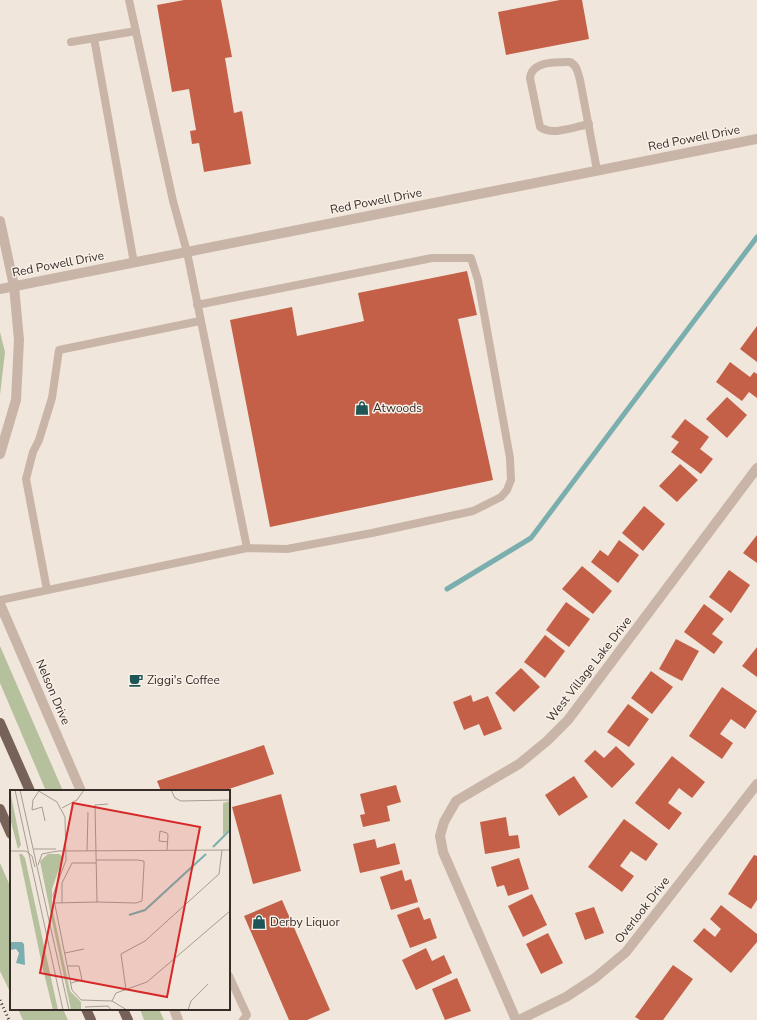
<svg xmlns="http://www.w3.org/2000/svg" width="757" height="1020" viewBox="0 0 757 1020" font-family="'Nunito Sans',sans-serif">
<rect width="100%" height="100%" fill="#f1e6db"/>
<path fill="#b5c09c" d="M0,332L5,352L0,395Z
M0,646L63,791H46L0,683Z
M0,863L11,888V994L0,971Z
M18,1009H63L68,1020H23Z
M140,1009H159L164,1020H144Z"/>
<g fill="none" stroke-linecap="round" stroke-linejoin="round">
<path stroke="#7baeae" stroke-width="5" d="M447,589L531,538L757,237"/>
</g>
<path fill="#c36047" d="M184,0H221L232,57L225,58L234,113L242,111L251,164L204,172L199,143L192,144L190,131L196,130L189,89L172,92L157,5Z
M560,0H582L589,39L506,55L498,12Z
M467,271L477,315L458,319L493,480L270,527L230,320L292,307L297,336L364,321L358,293Z
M757,326V362L740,349Z
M730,362L750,377L754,372L757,374V398L749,392L742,401L716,382Z
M727,397L747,415L727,438L706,419Z
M685,419L709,437L700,449L713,459L701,474L671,452L679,442L671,437Z
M680,464L698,480L677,502L659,486Z
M644,506L665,524L643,551L622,533Z
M757,535V563L743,553Z
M619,540L639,555L618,583L591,562L600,550L608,556Z
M582,566L612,591L593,614L562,589Z
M729,570L750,585L731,613L709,597Z
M566,602L590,619L569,647L546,630Z
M704,604L724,619L712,634L723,642L714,654L684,632Z
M545,635L565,651L545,678L524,662Z
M676,639L699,651L682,681L659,669Z
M757,647V677L742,666Z
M521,668L540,687L514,712L495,693Z
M651,671L673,687L652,714L631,698Z
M722,687L757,711L745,729L731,719L720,734L733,743L722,759L689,736Z
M471,695L473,702L488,696L502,729L484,736L479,724L464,730L453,702Z
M628,704L649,719L629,747L607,732Z
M264,745L274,774L223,791H161L157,781Z
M616,746L635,764L612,788L584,761L595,750L604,758Z
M672,756L705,782L692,798L679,788L668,803L682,813L669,830L635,803Z
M574,776L588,797L559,816L545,795Z
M396,785L401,802L387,806L390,821L363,827L360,815L365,814L360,794Z
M281,794L301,871L253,884L232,807Z
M506,817L509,836L518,835L520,848L485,854L480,822Z
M624,819L658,844L646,861L631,851L620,866L634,876L622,892L588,867Z
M375,839L377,848L395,843L400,864L360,873L353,844Z
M754,855L757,856V900L751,909L728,894Z
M519,858L529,889L508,896L504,885L497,887L491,867Z
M402,870L405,881L411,879L418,902L391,910L380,877Z
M532,894L547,925L523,937L508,906Z
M282,900L330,1010L307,1020H289L244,916Z
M721,905L757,934V942L731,973L693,941L704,928L715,937L721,929L710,919Z
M419,907L424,920L430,918L437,938L410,948L397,915Z
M594,907L604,933L585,940L575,913Z
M548,933L563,963L541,974L526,944Z
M426,948L432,961L444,955L452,973L416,990L402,960Z
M673,965L693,979L663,1020H640L635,1017Z
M457,978L471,1011L445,1020L432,989Z"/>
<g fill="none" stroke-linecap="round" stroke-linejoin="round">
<path stroke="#c9b5a8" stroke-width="8" d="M94,38L134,263
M71,42L136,31
M589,124C575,127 552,136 540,127L530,78C532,61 556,62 570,62C577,65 578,73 580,80L597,170
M197,305L432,258H471L478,280L510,458L511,480L507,490L501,497L473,511L372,533L287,549L247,548
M47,590L26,479L33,452L39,440L52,398L59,350L200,321
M0,600L247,548L187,252L173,201L129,0
M229,976L247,1015L243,1020"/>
<path stroke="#c9b5a8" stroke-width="10" d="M0,221L14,286L19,340L16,400L0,454
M0,604L81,791
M174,1009L178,1020
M516,1020L443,852L440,836L444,822L456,801L519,764L547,741L568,720L757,468
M519,1020L566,997L595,978L626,952L757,784"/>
<path stroke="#c9b5a8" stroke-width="10" d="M0,289L757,139"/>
<path stroke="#776259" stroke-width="10" d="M0,723L30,791
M0,809L11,834
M86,1009L91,1020
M123,1009L128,1020"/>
<path stroke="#362c28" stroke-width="3" stroke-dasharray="1 3" stroke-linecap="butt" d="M0,1000L9,1020"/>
</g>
<defs>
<symbol id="shop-bare" viewBox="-9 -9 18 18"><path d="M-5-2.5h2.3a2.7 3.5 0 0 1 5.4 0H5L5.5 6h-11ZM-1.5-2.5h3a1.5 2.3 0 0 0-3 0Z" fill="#1e5556" stroke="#f9f0e8" stroke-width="2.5" paint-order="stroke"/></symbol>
<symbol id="cafe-bare" viewBox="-9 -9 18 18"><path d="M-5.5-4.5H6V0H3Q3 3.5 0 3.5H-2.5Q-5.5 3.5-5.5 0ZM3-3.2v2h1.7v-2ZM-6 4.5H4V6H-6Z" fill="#1e5556" stroke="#f9f0e8" stroke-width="2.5" paint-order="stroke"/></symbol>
</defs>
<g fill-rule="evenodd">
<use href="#shop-bare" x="352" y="398" width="20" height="20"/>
<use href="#cafe-bare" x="126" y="670" width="20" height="20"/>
<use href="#shop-bare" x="249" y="912" width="20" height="20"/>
</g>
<g text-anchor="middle" stroke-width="3" stroke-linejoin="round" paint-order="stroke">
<g font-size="12" fill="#362c28" stroke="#f9f0e8">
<text transform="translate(694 138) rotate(-11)" y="4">Red Powell Drive</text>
<text transform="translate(376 201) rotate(-11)" y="4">Red Powell Drive</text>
<text transform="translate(58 264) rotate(-11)" y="4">Red Powell Drive</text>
<text transform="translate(589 669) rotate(-52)" y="4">West Village Lake Drive</text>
<text transform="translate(53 692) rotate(67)" y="4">Nelson Drive</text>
<text transform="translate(642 910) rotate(-52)" y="4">Overlook Drive</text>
</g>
<g font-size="12" fill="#362c28" stroke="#f9f0e8" text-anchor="start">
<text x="373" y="412">Atwoods</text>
<text x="147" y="684">Ziggi's Coffee</text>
<text x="270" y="926">Derby Liquor</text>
</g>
</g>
<g transform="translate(10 790)">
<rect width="220" height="220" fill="#f1e6db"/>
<path d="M0,0L11,55L8,59L0,28ZM220,11V39L213,45V13ZM9,64H12L15,68L48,220H43L32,175ZM38,64H49L53,67L42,99V117L60,201L71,212V220H61L40,121L30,71Z" fill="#b5c09c"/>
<path d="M0,152H12L14,154L15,175L6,173L9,163L6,159L0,160Z" fill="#7baeae"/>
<path fill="none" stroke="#7baeae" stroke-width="2" d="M203,57L220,40M119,125L135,120L196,64"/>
<path fill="none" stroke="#a69c93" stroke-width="1" d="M5,0L53,220M10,0L59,220M27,0L47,12L55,27L56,70L43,105L62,200L71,210L102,211L117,220M161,0L165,8L171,11L220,10M29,1L23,10L22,20L32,17L35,31M52,18L67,10L74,0M24,59H46M0,61H16M16,61L22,66L25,77M48,61L220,60M77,61L78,22M157,61L158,45L157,43L150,41L149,51L158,52M86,70H127L134,71V75L132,111L126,113L87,112M28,75L32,64L48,61M44,113L87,112L85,15L98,14M52,113V93L62,73H86M55,163L74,159M58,176H69L72,190L61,193M116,200L111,164L135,151L209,84L212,60M102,211L106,203L137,192L220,121M75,217L98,216L101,220M178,220L181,211L198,194"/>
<path fill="#d62828" fill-opacity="0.15" stroke="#d62828" stroke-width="2" d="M63,13L190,37L157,207L30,183Z"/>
<rect width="220" height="220" fill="none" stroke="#362c28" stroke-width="2"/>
</g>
</svg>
